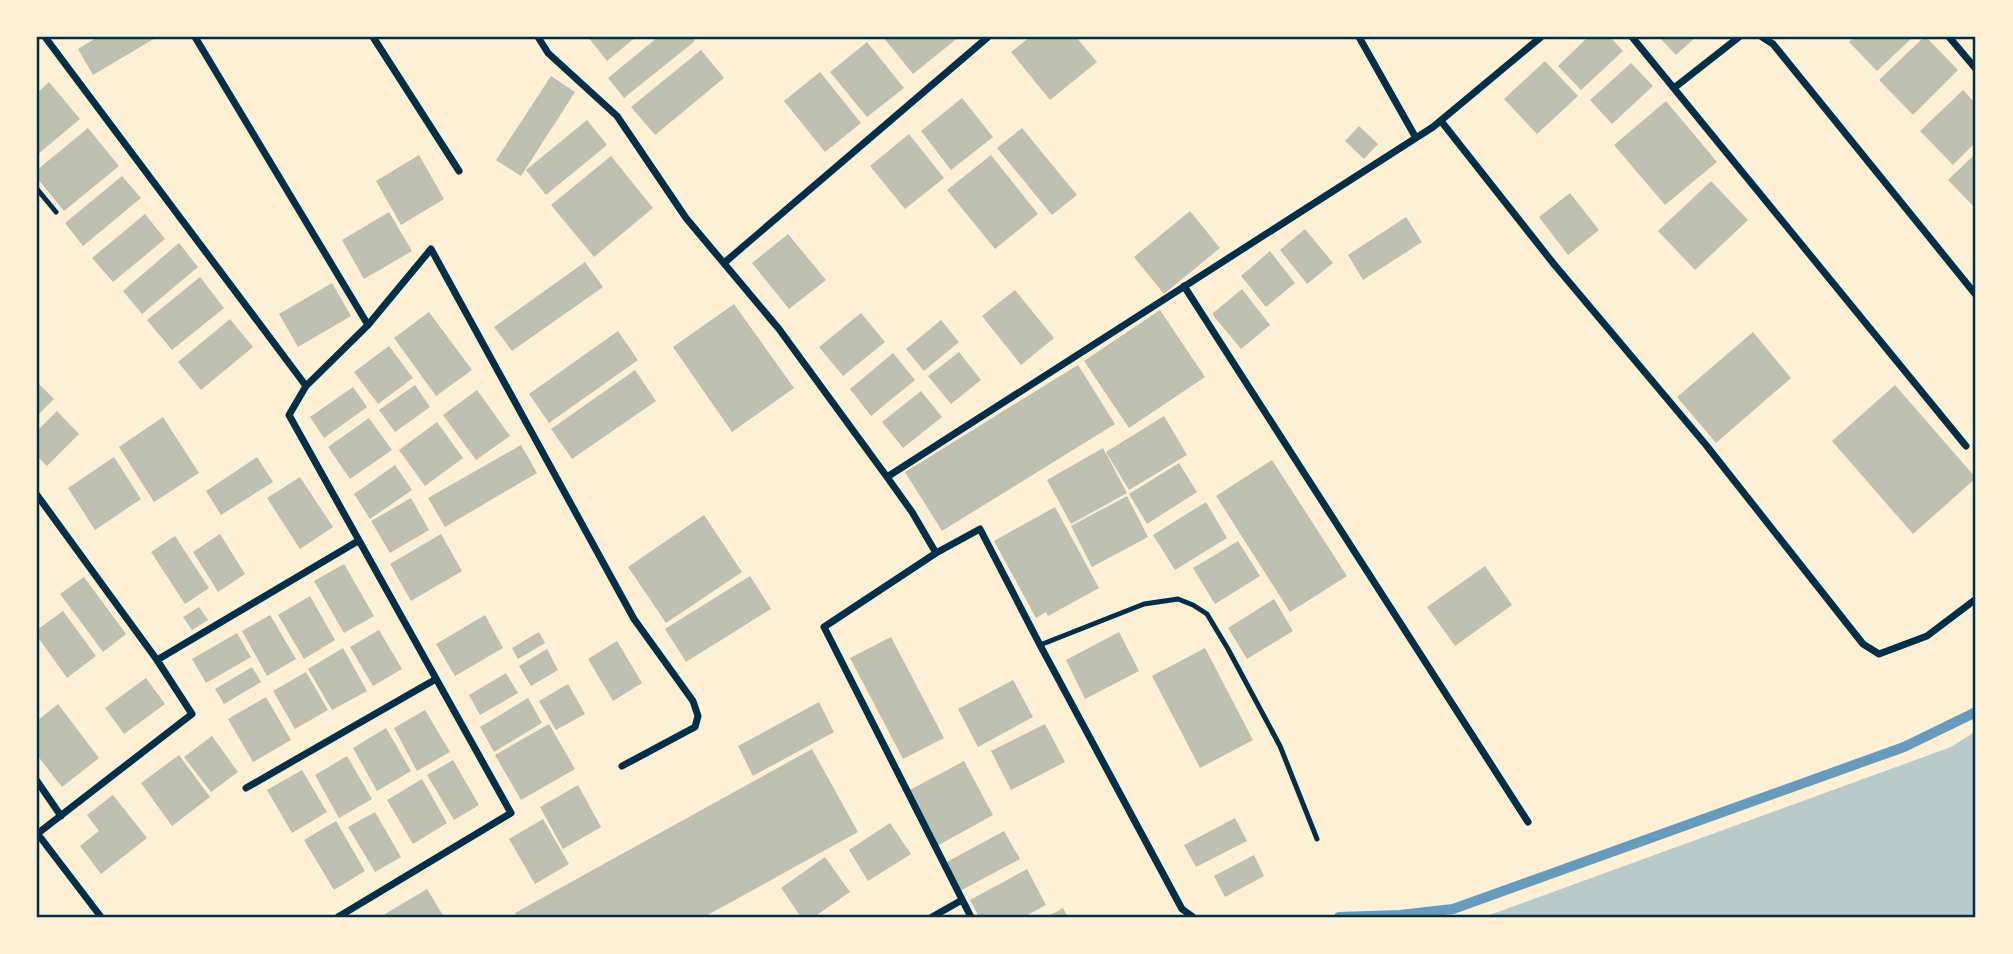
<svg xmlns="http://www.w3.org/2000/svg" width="2013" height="954" viewBox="0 0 2013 954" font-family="Inter,sans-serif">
<rect width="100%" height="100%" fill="#fdf0d5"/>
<path fill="#b9caca" d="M1976,731V917H1484L1951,747Z"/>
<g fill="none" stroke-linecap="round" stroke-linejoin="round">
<path stroke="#669bbc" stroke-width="10" d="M1339,917L1400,915L1453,909L1904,747L1976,712"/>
</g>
<path fill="#bec0b2" d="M98,37H157L93,75L78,49Z
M588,37H636L607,61Z
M658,37H691L695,41L624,98L608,78Z
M883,37H959L913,74Z
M1030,37H1076L1097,62L1050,100L1011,52Z
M1588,37H1610L1623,51L1581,90L1558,66Z
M1659,37H1696L1676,55Z
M1855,37H1913L1877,71L1849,42Z
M1924,37H1926L1958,70L1913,115L1879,80Z
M867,42L904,88L867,117L830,72Z
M701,50L724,78L655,135L631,107Z
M1545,61L1578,96L1537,134L1504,99Z
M1631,63L1653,86L1612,124L1590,100Z
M820,72L861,123L825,152L784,101Z
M551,76L575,92L521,176L496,160Z
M49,82L80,119L37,155V93Z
M1963,90L1976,104V142L1953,165L1920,131Z
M962,98L993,137L951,170L921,131Z
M1666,101L1717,162L1665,205L1614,145Z
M587,120L607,145L546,195L526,170Z
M1359,126L1378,144L1364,159L1345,141Z
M88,128L119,166L64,211L37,178V170Z
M1022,128L1077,195L1052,215L997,148Z
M909,134L944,178L905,209L870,166Z
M1976,153V209L1948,180Z
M419,155L444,199L401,225L376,181Z
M991,155L1038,214L995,249L947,190Z
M611,156L653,208L594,257L551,205Z
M122,176L141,198L83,246L65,223Z
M1711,181L1748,220L1695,270L1658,231Z
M1570,193L1599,230L1568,255L1539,217Z
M1190,211L1220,248L1164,294L1134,257Z
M389,212L412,251L364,279L342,240Z
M145,214L165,239L113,282L92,258Z
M1406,217L1422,242L1363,280L1348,255Z
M1305,229L1333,263L1307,284L1280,250Z
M788,234L826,280L789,309L752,263Z
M179,243L198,267L142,314L123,291Z
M1270,251L1295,283L1266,307L1241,276Z
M585,262L603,287L512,351L494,327Z
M200,277L224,308L172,350L147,320Z
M332,283L351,316L298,347L279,314Z
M1242,289L1270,325L1241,349L1212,314Z
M1015,290L1054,338L1021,365L982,316Z
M734,304L794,388L732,432L673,347Z
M1160,310L1205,377L1129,428L1084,361Z
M429,312L472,370L436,396L394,338Z
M861,313L885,342L843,376L819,347Z
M230,319L253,347L201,390L178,362Z
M941,320L959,342L924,371L906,349Z
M618,331L638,360L549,423L529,394Z
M1753,332L1791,378L1716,443L1677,397Z
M389,346L413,378L378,404L354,372Z
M959,352L981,380L951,404L928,376Z
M893,353L915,380L871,416L850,389Z
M1078,365L1115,424L942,531L905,472Z
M635,370L656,401L572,459L551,429Z
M37,382L54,399L37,416Z
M415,385L430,407L395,432L379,410Z
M1895,385L1976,478L1913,534L1832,441Z
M353,387L367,407L324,438L310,417Z
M477,390L510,436L476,460L443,415Z
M921,391L942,417L903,448L882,422Z
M57,411L79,434L47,466L37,456V431Z
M1164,416L1187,455L1129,490L1106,452Z
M163,417L199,473L154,502L119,447Z
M369,418L392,450L350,479L328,447Z
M437,422L463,458L425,486L399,450Z
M521,445L537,473L445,527L428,498Z
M1103,448L1127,493L1071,524L1047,480Z
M114,457L141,499L95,530L68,488Z
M257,457L273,482L221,515L206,491Z
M1272,460L1347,576L1290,612L1216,496Z
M1179,463L1197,492L1147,524L1129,494Z
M395,465L412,490L370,519L354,494Z
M300,477L333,527L300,549L267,498Z
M1127,496L1148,537L1092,567L1071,526Z
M411,498L429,530L390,553L371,521Z
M1206,502L1227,538L1175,570L1153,535Z
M1055,507L1099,588L1048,616L1046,612L1036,618L994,541Z
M704,515L742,572L666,623L628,567Z
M220,534L245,574L218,592L193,552Z
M441,534L462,571L411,601L390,564Z
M175,536L209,588L185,604L151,552Z
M1238,541L1260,576L1215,604L1193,568Z
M344,564L374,616L344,633L314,581Z
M1485,566L1512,605L1455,646L1427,607Z
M750,576L771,609L686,662L665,629Z
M84,577L126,634L103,652L60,594Z
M310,596L335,640L304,659L278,615Z
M1274,599L1293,631L1247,659L1228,628Z
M199,607L208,620L192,630L183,617Z
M63,611L96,656L67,678L37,636V630Z
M270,615L296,659L267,676L242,631Z
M485,615L503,648L455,676L436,644Z
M379,630L402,669L373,686L350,647Z
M539,632L545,643L518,659L512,648Z
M1119,632L1139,671L1085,699L1066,660Z
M237,633L251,657L206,683L192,659Z
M891,637L944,738L903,759L850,658Z
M617,641L642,683L613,701L588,659Z
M343,648L367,691L332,710L308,669Z
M1205,648L1253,740L1200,768L1152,676Z
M547,649L558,670L531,686L519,666Z
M252,667L261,682L224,704L215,689Z
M306,672L328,710L295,729L273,691Z
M506,673L518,693L480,715L469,695Z
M146,678L165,704L124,734L105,708Z
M1013,680L1033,717L978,747L958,709Z
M568,684L585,714L556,730L539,701Z
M266,697L291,740L253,762L228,719Z
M528,698L542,723L494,752L480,727Z
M819,702L834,732L753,776L738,746Z
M58,704L99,758L62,787L37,755V721Z
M425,710L450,752L417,771L394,728Z
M549,724L575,769L521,800L495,755Z
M1045,724L1065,762L1011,790L991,751Z
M386,728L411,771L377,791L353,748Z
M212,736L238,772L211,792L184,757Z
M812,749L858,832L704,917H518L515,913Z
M179,755L210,797L172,826L141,783Z
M347,756L372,799L339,818L315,775Z
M453,760L479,805L454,820L427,775Z
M964,761L993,815L937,846L908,791Z
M302,770L327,812L292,833L267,790Z
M422,779L447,823L413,844L387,800Z
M578,785L601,827L563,849L540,807Z
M113,795L147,838L101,874L80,846L99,831L87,815Z
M375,812L401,857L375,872L348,827Z
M1235,818L1247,841L1196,867L1184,845Z
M543,819L569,864L535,884L509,839Z
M336,821L365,871L334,890L304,840Z
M890,823L911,854L868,881L849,850Z
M1004,831L1020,859L960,891L945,863Z
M1254,855L1264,876L1225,897L1214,876Z
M825,857L850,892L814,917H801L781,888Z
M1027,869L1046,905L1024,917H979L970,900Z
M427,889L444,917H387L385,914Z
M1063,908L1068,917H1047Z"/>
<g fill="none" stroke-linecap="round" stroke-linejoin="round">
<path stroke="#003049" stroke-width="5" d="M37,189L56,212
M1040,645L1144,604L1178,599L1193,605L1207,614L1228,649L1280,746L1317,839"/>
<path stroke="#003049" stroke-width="7" d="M45,37L306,386
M195,37L368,325
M373,37L459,171
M538,37L548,53L617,116L686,218L779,329L887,477L912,512L936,553
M1359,37L1416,138
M1632,37L1966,446
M1762,37L1773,44L1976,295
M1949,37L1976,69
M1674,88L1739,37
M1441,121L1553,263L1706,445L1863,644L1879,654L1927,636L1976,599
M724,263L988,37
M1184,286L1528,822
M887,477L1433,127L1541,37
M37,495L157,660L192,714L37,834
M157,660L358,541
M37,781L61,816
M246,788L436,679
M37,833L101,917
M338,917L511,813L289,415L306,386L368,325L431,249L634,619L693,701L698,716L695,727L622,766
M932,917L962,900
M971,917L824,627L936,553L980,529L1040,645L1182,909L1193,917"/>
</g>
<rect width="2013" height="954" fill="none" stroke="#fdf0d5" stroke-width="77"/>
<rect x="38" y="38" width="1936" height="878" fill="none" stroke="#003049" stroke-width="2.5"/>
</svg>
